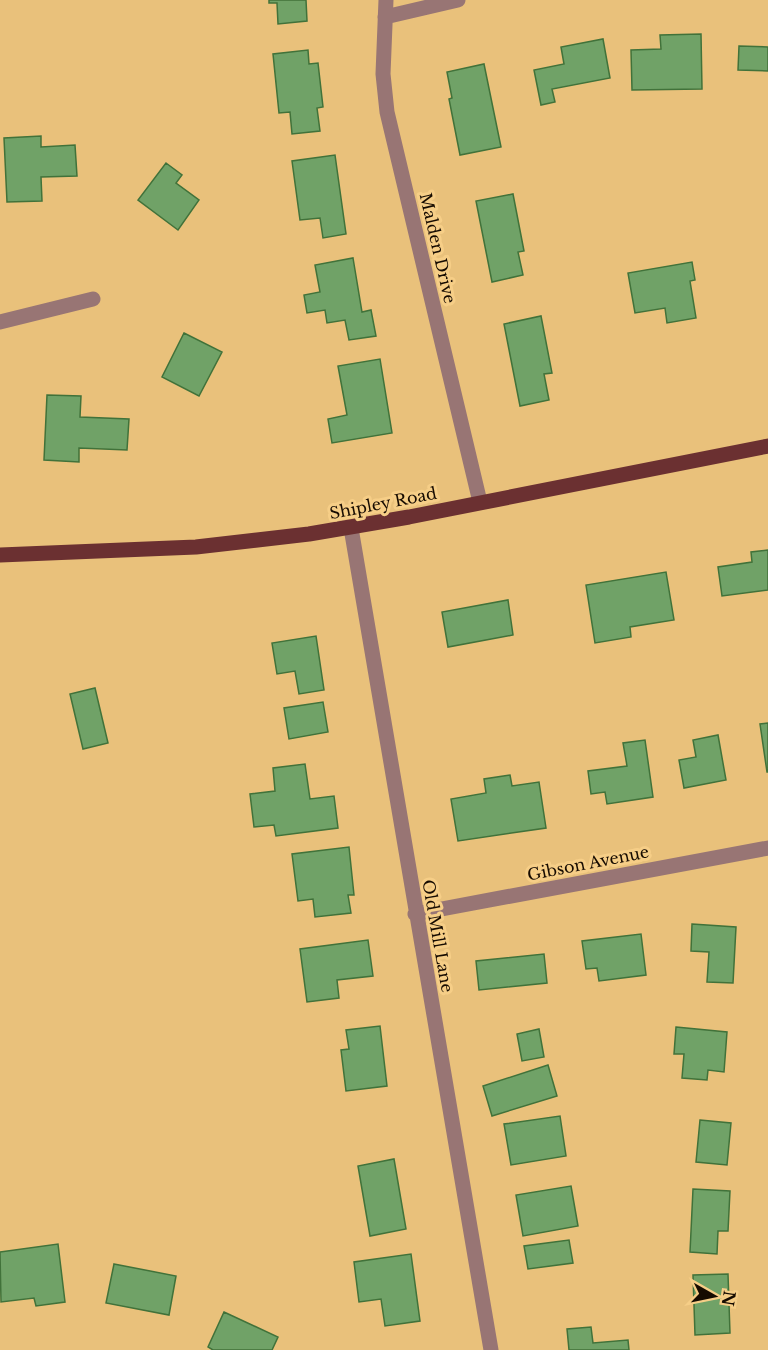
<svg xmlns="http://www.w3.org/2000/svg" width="768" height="1350" viewBox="0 0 768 1350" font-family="'Libre Baskerville',serif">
<rect width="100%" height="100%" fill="#e9c17b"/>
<path fill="#70a267" stroke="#41723a" stroke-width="1.5" d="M269,0H306L307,21L278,24L277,3H269Z
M701,34L702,89L632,90L631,50L661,49L660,35Z
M603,39L610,78L552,89L555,102L541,105L534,70L564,64L561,47Z
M739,46L768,47V71L738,70Z
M308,50L309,64L318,63L323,107L317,108L320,131L292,134L290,112L279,113L273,54Z
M484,64L501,147L460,155L449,99L452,98L447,72Z
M41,136V147L75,145L77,176L41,177L42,201L7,202L4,138Z
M335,155L346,234L323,238L320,218L300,220L292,161Z
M166,163L182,175L176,183L199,200L178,230L138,200Z
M513,194L524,251L518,252L523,275L492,282L476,201Z
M353,258L362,312L371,310L376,336L349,340L345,320L327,323L325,310L307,313L304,295L320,292L315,265Z
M692,262L695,280L690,281L696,318L667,323L665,308L635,313L628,273Z
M541,316L552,373L544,374L549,400L520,406L504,324Z
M184,333L222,352L199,396L162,377Z
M380,359L392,433L332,443L328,419L347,415L338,366Z
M47,395L81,396L80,417L129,419L127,450L79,448V462L44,460Z
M768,550V590L722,596L718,567L752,562L751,552Z
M666,572L674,620L630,627L631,637L595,643L586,585Z
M508,600L513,635L448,647L442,612Z
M316,636L324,690L299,694L295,671L277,674L272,643Z
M95,688L108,743L83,749L70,694Z
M323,702L328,732L289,739L284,708Z
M768,723V772H767L760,724Z
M718,735L726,780L684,788L679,760L696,757L693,740Z
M645,740L653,797L607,804L605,792L591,794L588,771L627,766L623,743Z
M305,764L310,799L334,796L338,828L276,836L274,825L254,827L250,794L275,791L273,768Z
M510,775L512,786L539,782L546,828L458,841L451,799L486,793L484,779Z
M349,847L354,895H348L351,913L315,917L313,899L298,901L292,854Z
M692,924L736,927L733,983L707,982L709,952L691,951Z
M641,934L646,975L599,981L597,968L586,969L582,941Z
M368,940L373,976L337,980L339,998L307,1002L300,949Z
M544,954L547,983L479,990L476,961Z
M380,1026L387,1086L346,1091L341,1050L349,1049L346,1030Z
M676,1027L727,1032L724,1072L708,1070L707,1080L682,1078L684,1054H674Z
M539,1029L544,1057L522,1061L517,1034Z
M548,1065L557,1096L492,1116L483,1086Z
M560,1116L566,1156L511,1165L504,1124Z
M700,1120L731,1123L727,1165L696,1162Z
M394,1159L406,1229L370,1236L358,1166Z
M571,1186L578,1226L523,1236L516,1195Z
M693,1189L730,1191L728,1231H718L717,1254L690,1252Z
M569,1240L573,1263L528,1269L524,1246Z
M58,1244L65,1302L36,1306L34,1298L1,1302L0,1252Z
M411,1254L420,1321L385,1326L381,1299L359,1302L354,1262Z
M114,1264L176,1276L169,1315L106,1303Z
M728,1274L730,1333L695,1335L693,1275Z
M224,1312L278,1337L272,1350H213L208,1347Z
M591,1327L593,1343L628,1340L629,1350H569L567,1329Z"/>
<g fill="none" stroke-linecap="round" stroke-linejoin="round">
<path stroke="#987574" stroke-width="15" d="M386,0L383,74L387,112L480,502
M385,17L458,0
M0,322L93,299
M351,528L491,1350
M415,914L768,848"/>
<path stroke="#6b3031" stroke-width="15" d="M0,555L196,547L309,534L409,517L768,446"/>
</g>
<g text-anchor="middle" stroke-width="6" stroke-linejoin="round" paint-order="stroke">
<g font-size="16" fill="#160b00" stroke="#f6ce87">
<text transform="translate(438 248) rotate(77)" y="6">Malden Drive</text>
<text transform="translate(383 503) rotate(-11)" y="6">Shipley Road</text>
<text transform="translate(588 863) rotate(-11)" y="6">Gibson Avenue</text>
<text transform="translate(438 936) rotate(80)" y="6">Old Mill Lane</text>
</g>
</g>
<g transform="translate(714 1296) rotate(99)" stroke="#f6ce87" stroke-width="4.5" paint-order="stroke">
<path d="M0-4.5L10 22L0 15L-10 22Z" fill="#160b00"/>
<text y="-9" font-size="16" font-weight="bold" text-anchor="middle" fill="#160b00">N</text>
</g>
</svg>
